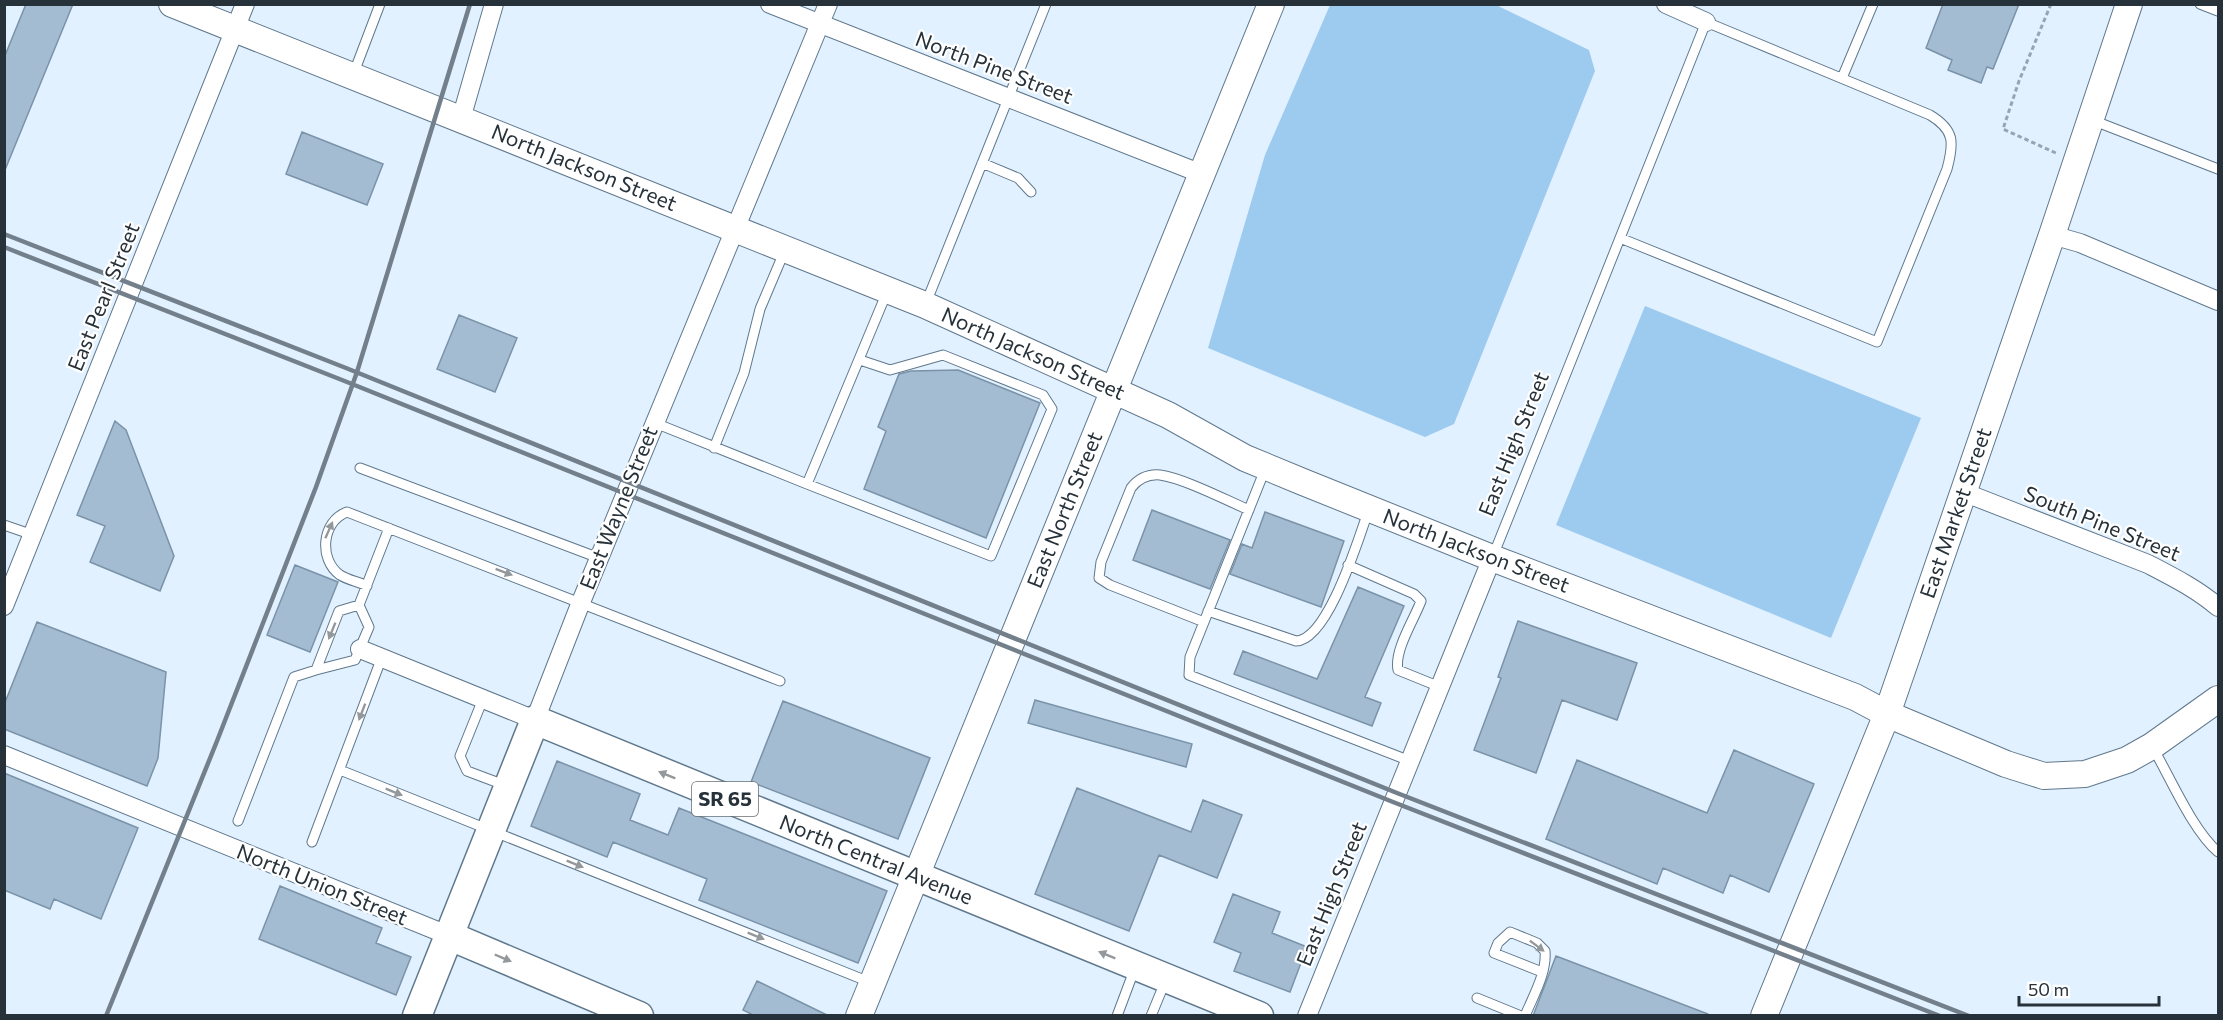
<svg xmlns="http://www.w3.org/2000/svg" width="2223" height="1020" viewBox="0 0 2223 1020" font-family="Commissioner,sans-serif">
<rect width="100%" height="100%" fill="#e1f1ff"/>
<path fill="#9dcaef" d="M1330,5H1496L1589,50L1595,71L1454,424L1425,437L1208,348L1265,155Z
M1645,306L1921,418L1831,638L1556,525Z"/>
<path fill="#a3bcd2" stroke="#7a93a8" stroke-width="1.5" d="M26,4H73L5,170L4,58Z
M1943,4H2019L1993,69L1987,67L1981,83L1948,70L1952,60L1926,48Z
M302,132L383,164L367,205L286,174Z
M459,315L517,338L495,392L437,369Z
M958,370L1040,403L986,538L864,489L886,431L878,427L899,374L911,371Z
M115,421L126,430L174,556L160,591L90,562L105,526L77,515Z
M1152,510L1230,540L1210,589L1133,560Z
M1265,512L1344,541L1321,607L1230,574L1242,544L1252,548Z
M295,565L338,582L310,652L267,635Z
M1358,587L1404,606L1365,697L1381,703L1372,726L1234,674L1243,651L1317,679Z
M1518,621L1637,663L1617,720L1562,700L1536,773L1474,750L1501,678L1498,677Z
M37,622L166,672L158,758L147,786L4,729V705Z
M1035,700L1192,744L1186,767L1028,723Z
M783,701L930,758L898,839L751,782Z
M1734,750L1814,784L1769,892L1730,875L1723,893L1663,868L1657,884L1546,839L1577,760L1707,813Z
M557,761L640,794L630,820L668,835L679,808L887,891L858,963L699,900L707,879L613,842L607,857L531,826Z
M4,773L138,828L101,919L54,899L50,909L4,890Z
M1077,788L1191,832L1203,800L1242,815L1217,878L1159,855L1129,931L1035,894Z
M280,886L382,928L376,943L411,957L396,995L259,939Z
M1233,894L1280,912L1272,933L1307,947L1290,992L1234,971L1241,953L1214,942Z
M1556,956L1708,1014V1016H1533Z
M757,981L829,1016H755L743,1010Z"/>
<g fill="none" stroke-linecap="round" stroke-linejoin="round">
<defs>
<path id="lane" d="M2200,4L2218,11
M353,75L380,4
M1842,78L1873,4
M2092,120L2218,169
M982,163L1018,178L1031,192
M926,303L1046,4
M655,423L807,484L887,292
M714,448L744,373L760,309L785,250
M1266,467L1190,657L1189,675L1410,761
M360,468L599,558
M807,484L991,556L1052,409L1043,395L943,355L890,370L860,360
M4,525L33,535
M1493,556C1564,378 1636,200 1706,22L1930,115C1955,130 1954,143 1947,169L1877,342L1620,238
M1348,565L1414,594L1421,601C1414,620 1394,650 1398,670L1440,687
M367,586C359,582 348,580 340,575C318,559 322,521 347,512L780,681
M1208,611L1296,641C1328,640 1358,540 1368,512
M1204,622L1110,585L1099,578L1101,562L1131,488C1138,479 1148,474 1160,475C1183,478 1226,500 1249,510
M316,670L339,611L359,605
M483,699L460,756L467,771L507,786
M2153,748C2171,779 2192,829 2218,852
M340,770L872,983
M238,821L294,677L316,670L355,660L369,627L359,605L389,528
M312,842L382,657
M1477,998L1521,1016
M1117,1016L1135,968
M1151,1016L1165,982
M1525,1016C1533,996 1547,973 1545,951L1537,943L1510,932L1498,943L1494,953L1542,972"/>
<path id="street" d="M770,4L1202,174
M1666,4L1706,22
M461,119L494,4
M2052,235L2080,243L2218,301
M1963,492L2148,564C2173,577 2197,589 2218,607
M4,606L245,4
M360,649L535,720L581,602L828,4
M4,755L450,936
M1307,1016L1492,558"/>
<path id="secondary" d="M172,4L925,305L1168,415L1245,458L1303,482L1492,558L1855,697L1887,714L2006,764L2044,776L2085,774L2127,760L2152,746L2218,699
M859,1016L1271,4
M1764,1016L1887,714L2052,235L2129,4"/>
<path id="primary" d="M450,936L639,1016
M417,1016L535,720L1259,1016"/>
</defs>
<use href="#lane" stroke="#60788c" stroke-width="11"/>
<use href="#street" stroke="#60788c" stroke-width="20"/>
<use href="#secondary" stroke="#60788c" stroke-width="28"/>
<use href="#primary" stroke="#60788c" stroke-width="31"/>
<path stroke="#97a5b1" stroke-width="3" stroke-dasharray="4.5 3" stroke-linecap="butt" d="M2051,4L2019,81L2003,129L2058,154"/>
<use href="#lane" stroke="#fff" stroke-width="9"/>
<use href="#street" stroke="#fff" stroke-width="18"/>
<use href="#secondary" stroke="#fff" stroke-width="26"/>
<use href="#primary" stroke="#fff" stroke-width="28"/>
<path stroke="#73808b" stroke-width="4.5" d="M4,234L346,368L1397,793L1969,1016
M4,247L342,380L1393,802L1940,1016
M106,1016L217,741L316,487L357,372L470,4"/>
</g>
<defs><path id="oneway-solid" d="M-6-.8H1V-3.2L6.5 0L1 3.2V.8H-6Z" transform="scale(1.5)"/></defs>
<g fill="#92989c">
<use href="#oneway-solid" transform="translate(329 530) rotate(-66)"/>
<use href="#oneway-solid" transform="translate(504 572) rotate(21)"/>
<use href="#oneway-solid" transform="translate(332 631) rotate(112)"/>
<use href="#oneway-solid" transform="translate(362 712) rotate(111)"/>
<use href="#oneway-solid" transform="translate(667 775) rotate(-158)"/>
<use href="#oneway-solid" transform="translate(394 792) rotate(22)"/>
<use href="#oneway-solid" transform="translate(575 864) rotate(22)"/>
<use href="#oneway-solid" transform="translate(756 936) rotate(22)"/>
<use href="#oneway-solid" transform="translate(1537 946) rotate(37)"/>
<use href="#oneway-solid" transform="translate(1107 955) rotate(-158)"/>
<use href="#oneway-solid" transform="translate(503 958) rotate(23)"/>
</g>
<g text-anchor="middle" stroke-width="4.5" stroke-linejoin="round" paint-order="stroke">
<rect fill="#fff" stroke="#676f74" stroke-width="1.5" x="692" y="782" width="66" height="34" rx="4.5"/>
<g font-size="20" font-weight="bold" fill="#263139">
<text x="725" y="806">SR 65</text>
</g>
<g font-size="21" fill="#263139" stroke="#fff">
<text transform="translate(994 68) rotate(21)" y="7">North Pine Street</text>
<text transform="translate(584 168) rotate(22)" y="7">North Jackson Street</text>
<text transform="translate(104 297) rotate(-68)" y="7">East Pearl Street</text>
<text transform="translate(1033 354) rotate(24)" y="7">North Jackson Street</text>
<text transform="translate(1514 444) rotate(-68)" y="7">East High Street</text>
<text transform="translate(619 508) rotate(-68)" y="7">East Wayne Street</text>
<text transform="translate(1065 510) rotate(-68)" y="7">East North Street</text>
<text transform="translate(1956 513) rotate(-71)" y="7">East Market Street</text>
<text transform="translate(2102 524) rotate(22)" y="7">South Pine Street</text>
<text transform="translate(1476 551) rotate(21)" y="7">North Jackson Street</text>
<text transform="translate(876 860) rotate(22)" y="7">North Central Avenue</text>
<text transform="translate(322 885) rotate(22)" y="7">North Union Street</text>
<text transform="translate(1332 894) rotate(-68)" y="7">East High Street</text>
</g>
</g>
<rect width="2223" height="1020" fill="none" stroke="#263139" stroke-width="12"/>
<path d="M2019 996v9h140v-9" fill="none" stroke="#263139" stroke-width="3"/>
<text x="2028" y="996" font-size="18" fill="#263139" stroke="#ffffff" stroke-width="4.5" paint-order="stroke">50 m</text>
</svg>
